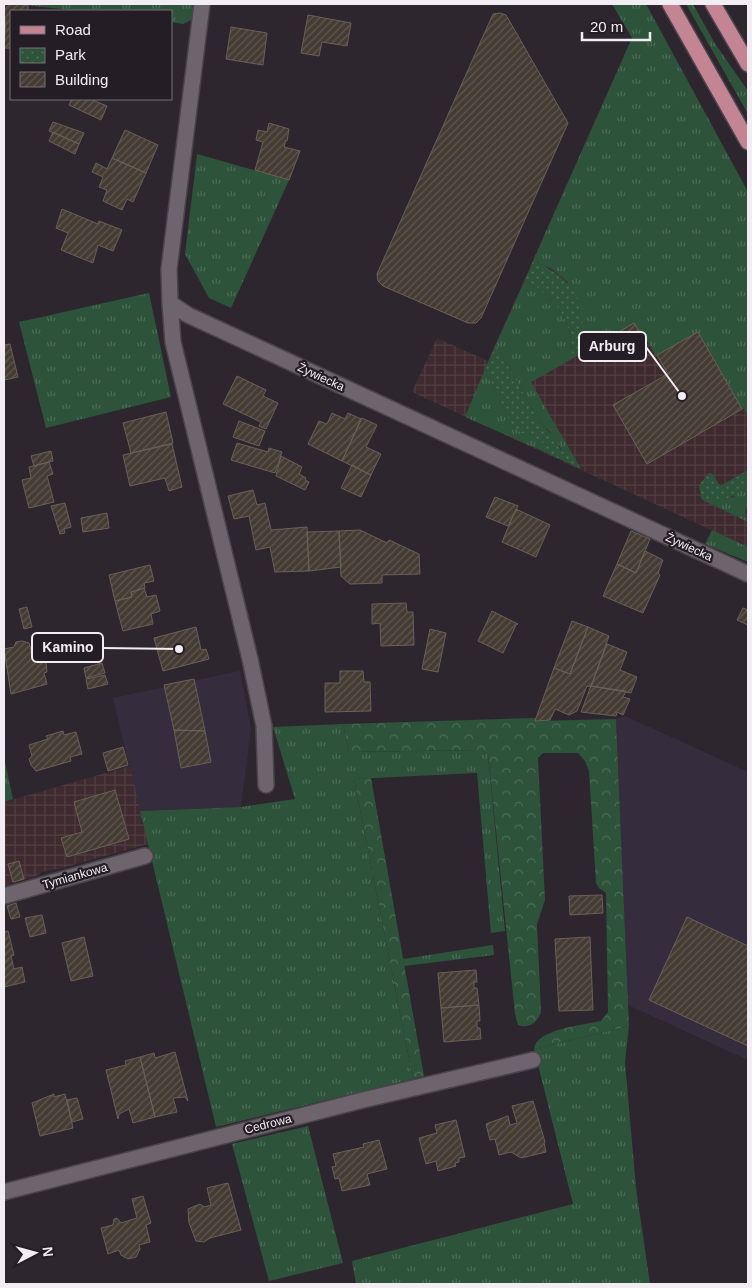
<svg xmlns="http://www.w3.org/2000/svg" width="752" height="1288" viewBox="0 0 752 1288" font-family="Arial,sans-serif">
<defs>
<pattern id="industrial-grid" width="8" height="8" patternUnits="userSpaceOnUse" patternTransform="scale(1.25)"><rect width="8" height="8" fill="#3e2a2f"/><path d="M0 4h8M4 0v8" fill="none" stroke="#513f43"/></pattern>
<pattern id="grass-tufts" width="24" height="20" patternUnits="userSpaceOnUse" patternTransform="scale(1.25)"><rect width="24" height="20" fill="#2d533a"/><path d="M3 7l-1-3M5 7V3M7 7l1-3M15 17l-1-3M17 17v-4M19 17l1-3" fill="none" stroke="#4c6c57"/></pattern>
<pattern id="forest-crowns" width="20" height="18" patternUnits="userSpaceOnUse" patternTransform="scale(1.25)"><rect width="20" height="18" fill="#2d533a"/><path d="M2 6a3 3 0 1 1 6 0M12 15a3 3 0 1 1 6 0" fill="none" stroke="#4c6c57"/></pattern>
<pattern id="park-dots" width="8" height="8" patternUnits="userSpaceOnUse" patternTransform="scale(1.25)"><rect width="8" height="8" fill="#2d533a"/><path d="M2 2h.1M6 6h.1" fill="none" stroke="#4c6c57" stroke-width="1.8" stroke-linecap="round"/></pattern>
<pattern id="building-hatch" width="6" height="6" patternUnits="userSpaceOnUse" patternTransform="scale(1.25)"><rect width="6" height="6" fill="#443b33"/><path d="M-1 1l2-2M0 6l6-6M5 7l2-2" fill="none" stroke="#5f5851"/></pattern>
</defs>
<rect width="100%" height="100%" fill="#2e262f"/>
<path fill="#352d3d" d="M240,671L251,729L241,807L140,811L113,698Z
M625,716L748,772V1060L628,1005L616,719Z"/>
<path fill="url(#industrial-grid)" d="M632,38L748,243V547L412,392L437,338L488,361Z
M130,766L148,844L62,868L42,872L36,876L4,886V802Z"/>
<path fill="url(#grass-tufts)" d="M16,4H194L193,19L183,24L171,22V11H79Z
M612,4H646L748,192V415L744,409H742L698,332L656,356L642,332L640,333L634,323L578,355L583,337L567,281L552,269L533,261L632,38Z
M686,4H693L714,42L748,91V114Z
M197,154L289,180L231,308L209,298L185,254Z
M525,280C556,297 574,323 572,359L531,382L570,450L563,452L550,431L541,425L496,344Z
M149,293L171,397L46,428L19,322Z
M485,369L512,426L545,443L547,453L465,417Z
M748,470V504L745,513L748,522L704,501L734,497L748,474Z
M712,530L748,547V562L705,544Z
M343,724L349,752L480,750L488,754L505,931L491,933L477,773L354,779L413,1079L216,1127L140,811L241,807L295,799L273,727Z
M4,758L13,799L4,802Z
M493,945L494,955L404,966L403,959Z
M629,1026L625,1062L636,1188L650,1284H356L352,1261L573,1204L534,1049Z
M308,1126L343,1263L269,1281L232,1144Z"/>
<path fill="url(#forest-crowns)" d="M536,718V721L616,719L629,1026L534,1049C536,1029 584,1025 601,1021L608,1012L606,893L599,888L596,883L589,771L585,761L578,753H543L538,758L545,900L537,924L541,1012C537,1023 529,1029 518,1025L515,1014L488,754L480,750L349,752L343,724Z
M371,778L424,1076L413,1079L354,779Z"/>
<path fill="url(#park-dots)" d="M533,261C579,281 590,307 578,355L572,359C574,323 556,297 525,280Z
M496,344L541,425L556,437L558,446L563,452L570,450L581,469L547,453L544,443L520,432L512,426L485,369Z
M748,470C749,495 725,502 704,501L701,498L699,485L709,473L713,474L720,486Z"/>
<path fill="url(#building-hatch)" stroke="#6b6058" d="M4,4L28,5V11H11V48H4L6,18H4Z
M500,13L506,15L568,123L481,318L476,323H468L383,286L378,281L377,274L493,14Z
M308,15L351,23L347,46L322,42L319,56L301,53Z
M231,27L267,33L263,65L226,59Z
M72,99H90L107,106L101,120L69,105Z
M53,122L84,133L79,144L49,131Z
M269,123L289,129L287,141L286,140L284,147L300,151L289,180L255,170L263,142L256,140L258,130L267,132Z
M125,130L158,145L146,173L112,158Z
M53,132L79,144L75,154L49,141Z
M112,158L146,173L133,202L127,199L122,210L103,201L107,190L99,187L103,177L92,172L96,163L107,169Z
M62,209L98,224L99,221L122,230L113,251L98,245L93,263L61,250L68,233L56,228Z
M634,323L640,333L593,360L588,350Z
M698,332L742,409L647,464L613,405L668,374L657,355Z
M10,344L18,377L4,380V345Z
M237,376L266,390L263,396L278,403L266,429L259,426L261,422L223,404Z
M166,412L173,443L131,453L123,423Z
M332,413L345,419L348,413L361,419L342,461L308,444L319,421L327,424Z
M362,418L377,425L366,447L381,454L371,475L342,461Z
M239,421L265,431L259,446L233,437Z
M237,443L268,452L269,448L282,452L275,473L231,460Z
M172,444L182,487L169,491L165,478L130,486L123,455Z
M51,451L53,461L34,466L31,456Z
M281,456L302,467L299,474L306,478L305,480L309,482L305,490L276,476Z
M49,462L53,474L47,476L54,502L29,508L22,480L31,478L29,467Z
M352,465L371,475L361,497L341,488Z
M253,490L257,505L265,503L271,530L307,527L309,571L275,572L270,547L256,550L249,516L234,519L228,496Z
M495,497L518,506L508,526L486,517Z
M65,503L71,527L64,529L65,533L60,534L51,506Z
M516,509L550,525L536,557L502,542Z
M107,513L109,528L83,532L81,518Z
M360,530L387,543L389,540L419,554L420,574L382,575V583L350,584L341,576L339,531Z
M339,531L341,567L309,571L307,532Z
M631,531L650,539L636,573L617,564Z
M645,551L663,560L658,573L660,575L643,613L603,596L617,564L636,573Z
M150,565L154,581L144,583L145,588L131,592L132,597L115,601L109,575Z
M144,588L147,597L156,595L160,611L151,614L153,624L123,631L115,601L132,597L131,592Z
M406,603L407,612H413L414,645L381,646L380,623L372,624V604Z
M27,607L32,627L24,629L19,609Z
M743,608L748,610V625L737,620Z
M492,611L518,624L516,625L503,653L478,641Z
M572,621L588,627L570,674L554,668Z
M196,627L201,650L206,649L209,659L163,671L154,638Z
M588,627L609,636L591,687L587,686L577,711L569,715L555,709L550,720L535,721L554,668L570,674Z
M430,629L446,633L438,672L422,669Z
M22,641L29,643L32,653L41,650L45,653L47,672L44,673L47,684L11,694L4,649L14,647L16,642Z
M607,644L627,652L620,670L637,677L631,693L591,686Z
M102,663L105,673L86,678L84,668Z
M340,671H363L364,682H370L371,711L325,712V683H340Z
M105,675L108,684L88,689L86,679Z
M194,679L205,731L174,730L164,685Z
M591,686L626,691L623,697L630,699L623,715L617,712L616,716L581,712Z
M174,730L205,731L211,762L181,768Z
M63,731L64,735L76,732L82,754L70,757L71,761L36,771L31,765L29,759L32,756L29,745L48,739L46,736Z
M123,747L128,765L108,771L103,753Z
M115,790L129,839L67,857L61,838L82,832L74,802Z
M19,861L24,879L13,882L8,864Z
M602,895L603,913L570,915L569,896Z
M16,903L20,917L11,919L7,906Z
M42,915L46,933L30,937L25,918Z
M687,917L748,946V1046L649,1000Z
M8,931L14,955L11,956L14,969L22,967L25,982L4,987V932Z
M84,937L93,976L71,981L62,943Z
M590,937L593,1010L559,1011L555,939Z
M476,970L477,982H474V988H477L479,1005L441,1008L438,973Z
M479,1005L480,1021H477V1028H480L481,1039L444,1042L441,1008Z
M175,1052L188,1101L185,1097L173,1098L177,1112L155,1117L140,1057L154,1053L155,1058Z
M140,1057L155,1117L133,1123L129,1109L119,1114L118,1119L106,1070L126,1065L125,1061Z
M54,1094V1097L65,1094L73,1128L40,1136L32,1103Z
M77,1098L83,1119L72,1122L67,1100Z
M533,1101L545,1142L544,1143L546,1152L521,1158L511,1152L499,1155L495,1139L490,1140L486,1124L508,1116L510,1125L517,1123L512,1106Z
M456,1120L465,1157L459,1158V1162L455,1163L456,1166L438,1171L436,1161L426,1164L419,1138L437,1133L435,1125Z
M379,1140L387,1169L367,1174L370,1185L342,1191L339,1178L335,1179L332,1167L336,1166L333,1154L364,1147L363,1144Z
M228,1183L241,1230L210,1238L204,1242L196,1241L189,1223L188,1209L200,1204L204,1207L211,1205L207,1188Z
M143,1196L151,1223L146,1225L150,1242L139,1245L140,1249L136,1257L128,1259L121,1255L119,1250L108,1254L101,1228L113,1225L114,1219L117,1218L121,1223L137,1218L132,1199Z"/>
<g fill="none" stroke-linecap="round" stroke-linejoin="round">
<defs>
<path id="minor" d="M202,4L169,269L170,303L188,315L748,574
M170,303L173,342L250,659L264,726L266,785
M4,896L145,856
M4,1192L363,1100L533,1060"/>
<path id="major" d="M670,4L748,142
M713,4L748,64"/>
</defs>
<use href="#minor" stroke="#4b444c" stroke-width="18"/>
<use href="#major" stroke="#4b444c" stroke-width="18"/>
<use href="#minor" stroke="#6e646e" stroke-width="15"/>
<use href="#major" stroke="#c38494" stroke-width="15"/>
</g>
<g text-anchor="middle" stroke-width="4.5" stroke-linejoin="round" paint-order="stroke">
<g font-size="12" fill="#f2edf2" stroke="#241d25">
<text transform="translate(321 377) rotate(25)" y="4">Żywiecka</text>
<text transform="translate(689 547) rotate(25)" y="4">Żywiecka</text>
<text transform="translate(75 876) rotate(-16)" y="4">Tymiankowa</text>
<text transform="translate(268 1124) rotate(-14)" y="4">Cedrowa</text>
</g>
</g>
<path fill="none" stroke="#f2edf2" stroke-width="2" d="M682 396L646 347M179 649L103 648"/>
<g fill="#f2edf2" stroke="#241d25" stroke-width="2">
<circle cx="682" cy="396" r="5"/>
<circle cx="179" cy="649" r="5"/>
</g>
<g fill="#241d25" stroke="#f2edf2" stroke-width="2">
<rect x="579" y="332" width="67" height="29" rx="5"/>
<rect x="32" y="633" width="71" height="29" rx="5"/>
</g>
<g font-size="14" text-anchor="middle" font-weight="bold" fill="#f2edf2">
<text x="612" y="351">Arburg</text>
<text x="68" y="652">Kamino</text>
</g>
<rect width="752" height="1288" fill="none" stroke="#f2edf2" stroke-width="10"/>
<rect x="10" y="10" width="162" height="90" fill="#241d25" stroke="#767077"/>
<rect x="20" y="26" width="25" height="8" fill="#c38494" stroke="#767077"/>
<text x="55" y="35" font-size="15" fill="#f2edf2">Road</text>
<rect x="20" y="48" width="25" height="15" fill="url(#park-dots)" stroke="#767077"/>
<text x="55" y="60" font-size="15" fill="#f2edf2">Park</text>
<rect x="20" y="72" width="25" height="15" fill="url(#building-hatch)" stroke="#767077"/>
<text x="55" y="85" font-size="15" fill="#f2edf2">Building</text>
<g transform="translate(35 1253) rotate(84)" stroke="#241d25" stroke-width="4" paint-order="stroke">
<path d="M0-4L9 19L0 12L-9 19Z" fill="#f2edf2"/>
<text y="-8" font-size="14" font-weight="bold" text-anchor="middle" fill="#f2edf2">N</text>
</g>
<path d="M582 32v8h68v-8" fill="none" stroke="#f2edf2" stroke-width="2.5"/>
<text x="590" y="32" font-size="15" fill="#f2edf2" stroke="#241d25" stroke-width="4" paint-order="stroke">20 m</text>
</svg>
